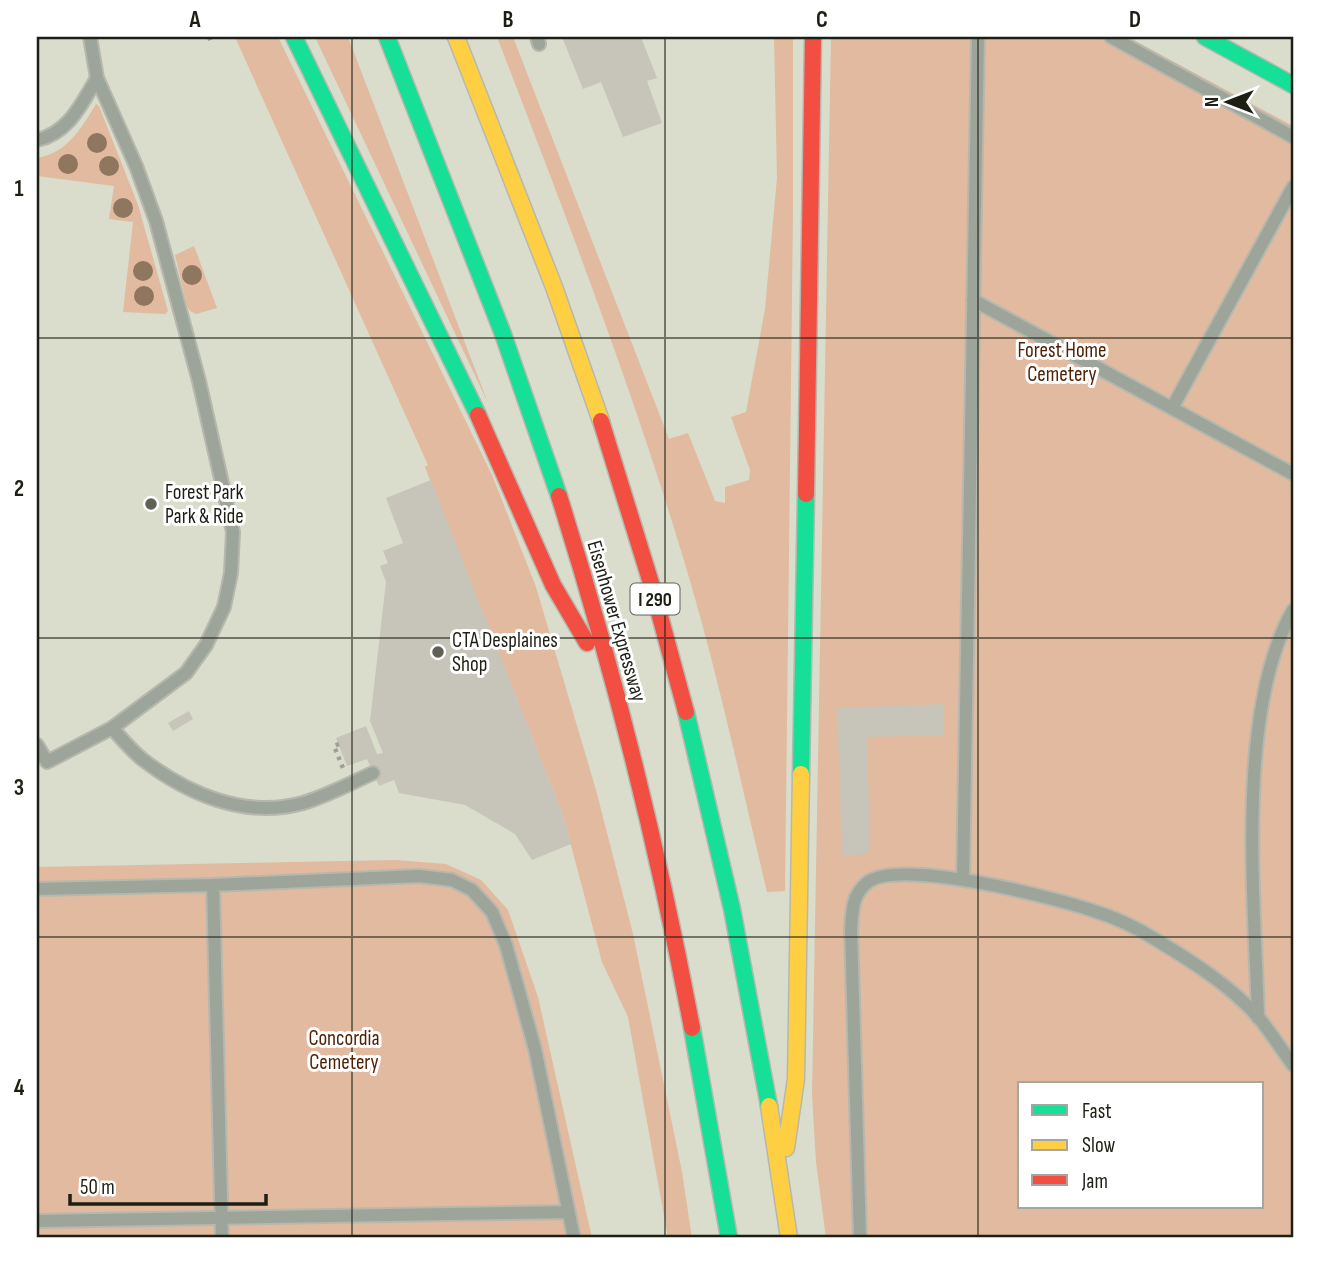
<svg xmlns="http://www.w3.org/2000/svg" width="1330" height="1275" viewBox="0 0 1330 1275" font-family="'Sofia Sans Condensed',sans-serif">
<rect width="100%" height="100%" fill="#dadccc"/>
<path fill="#e1ba9f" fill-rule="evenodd" d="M235,37H278L492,475L536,587L596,790L633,934L682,1172L692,1238H668L628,1017L602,962L563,815L425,467L428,465Z
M315,37H348L488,403Z
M497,37H513L669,439L688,433L715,501L725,503V487L749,480L750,470L731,417L746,412L765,309L777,178L774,37H793V210L785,891L767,892C740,779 716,665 682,554C629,379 563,208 497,37Z
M831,37H1128L1293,126V1238H826L816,1162L812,1095ZM1020,1084H1262V1207H1020Z
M96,104L99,106L138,205L168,311L165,314L123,312L133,222L109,219L114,186L37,176V158C67,153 81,129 96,104Z
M194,246L217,308L196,314L190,311L187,306L175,255Z
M396,860L446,864L481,880L508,910L538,997L592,1238H37V867Z"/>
<path fill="#c7c5b9" d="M562,37H641L657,78L647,81L662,123L623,137L601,82L583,89Z
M431,480L563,815L571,844L532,860L515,834L465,805L399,793L394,780L379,786L367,759L347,766L336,738L366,726L377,754L383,753L370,721L386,582L380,566L388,563L383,551L403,543L386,498Z
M943,704L944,735L867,737L870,854L842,855L837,708Z
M189,711L193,719L173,731L168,723Z"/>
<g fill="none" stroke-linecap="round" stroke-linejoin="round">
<defs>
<path id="lane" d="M537,37L539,44
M1111,37L1293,137
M37,140C69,133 82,103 97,78
M973,300L1293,474
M1172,408L1293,187
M112,728C121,738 131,750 142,759C187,794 245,819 303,803C327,796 351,783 373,773
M37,745L47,762L112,728L186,673L206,645L224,607L231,573L233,532L199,381L156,221L136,166L97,78L90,37
M963,880L978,37
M213,885L222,1238
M37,889L213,885L419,876L452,880L472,890L492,912L506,945L535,1049L574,1238
M1258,1018C1255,902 1235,712 1293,610
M37,1221L569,1212
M860,1238L851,930C852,912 852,894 868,882C901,858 1051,897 1091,910C1114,917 1138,928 1158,941C1193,962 1232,987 1259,1018C1271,1033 1282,1050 1293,1065"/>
<path id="fast" d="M294,37L478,415
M387,37L503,334L559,496
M1205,37L1293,85
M686,712L732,909L769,1106
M801,774L806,494
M692,1028L729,1238"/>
<path id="slow" d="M456,37L554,287L601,421
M769,1106L789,1238
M786,1148L796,1079L801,774"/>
<path id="jam" d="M478,415L553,585L587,643
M601,421L651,583L686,712
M806,494L813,37
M559,496C614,671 658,848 692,1028"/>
</defs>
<use href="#lane" stroke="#b7b8ad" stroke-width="16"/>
<use href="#fast" stroke="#b7b8ad" stroke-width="19"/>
<use href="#slow" stroke="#b7b8ad" stroke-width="19"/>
<use href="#jam" stroke="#b7b8ad" stroke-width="19"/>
<path stroke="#9da196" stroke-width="4.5" stroke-dasharray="3.5 5" stroke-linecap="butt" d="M209,37L211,42
M339,744L334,746L343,768"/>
<use href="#lane" stroke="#9da59b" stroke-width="12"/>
<use href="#fast" stroke="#16e098" stroke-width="16"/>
<use href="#slow" stroke="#ffcf43" stroke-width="16"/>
<use href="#jam" stroke="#f24e42" stroke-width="16"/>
</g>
<g fill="#8f765f">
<circle cx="97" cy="143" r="10"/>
<circle cx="68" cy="164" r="10"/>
<circle cx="109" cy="166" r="10"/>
<circle cx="123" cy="208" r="10"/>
<circle cx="143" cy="271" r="10"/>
<circle cx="192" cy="275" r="10"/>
<circle cx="144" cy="296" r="10"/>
</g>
<path fill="none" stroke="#1e1f14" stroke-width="2" stroke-opacity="0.55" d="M352,37V1238M665,37V1238M978,37V1238M37,338H1293M37,638H1293M37,937H1293"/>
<g fill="#606154" stroke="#fff" stroke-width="2.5">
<circle cx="151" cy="504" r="7"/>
<circle cx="438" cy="652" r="7"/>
</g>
<g text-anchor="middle" stroke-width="6" stroke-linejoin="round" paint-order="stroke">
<rect fill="#fff" stroke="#62625a" stroke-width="2" x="630.5" y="583.5" width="49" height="31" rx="5"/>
<g font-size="19" font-weight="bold" fill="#1e1f14">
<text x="655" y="606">I 290</text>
</g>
<g font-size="21" fill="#522205" stroke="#fff">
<text x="1062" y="357">Forest Home<tspan x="1062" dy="24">Cemetery</tspan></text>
<text x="344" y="1045">Concordia<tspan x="344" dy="24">Cemetery</tspan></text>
</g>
<g font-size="21" fill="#1e1f14" stroke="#fff" text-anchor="start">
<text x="165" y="499">Forest Park<tspan x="165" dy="24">Park &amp; Ride</tspan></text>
<text x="452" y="647">CTA Desplaines<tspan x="452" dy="24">Shop</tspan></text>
</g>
<g font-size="21" fill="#1e1f14" stroke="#fff">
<text transform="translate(617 621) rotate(74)" y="7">Eisenhower Expressway</text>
</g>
</g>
<rect width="1330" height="1275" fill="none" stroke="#ffffff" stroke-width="77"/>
<rect x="1018" y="1082" width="245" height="126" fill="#ffffff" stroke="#a5a5a1" stroke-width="2"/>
<rect x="1032" y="1105" width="35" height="10" fill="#16e098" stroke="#a5a5a1" stroke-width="2"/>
<text x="1082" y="1118" font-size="21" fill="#1e1f14">Fast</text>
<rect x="1032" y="1140" width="35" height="10" fill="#ffcf43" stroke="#a5a5a1" stroke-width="2"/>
<text x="1082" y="1152" font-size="21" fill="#1e1f14">Slow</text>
<rect x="1032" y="1175" width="35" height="10" fill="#f24e42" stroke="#a5a5a1" stroke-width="2"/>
<text x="1082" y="1188" font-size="21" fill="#1e1f14">Jam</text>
<g transform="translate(1228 102) rotate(270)" stroke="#ffffff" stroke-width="5" paint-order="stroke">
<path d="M0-5L12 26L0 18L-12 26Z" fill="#1e1f14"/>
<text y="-10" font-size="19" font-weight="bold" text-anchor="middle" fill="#1e1f14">N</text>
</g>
<path d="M70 1194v10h196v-10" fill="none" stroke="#1e1f14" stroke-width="3.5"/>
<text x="80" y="1194" font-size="21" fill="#1e1f14" stroke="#ffffff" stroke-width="5" paint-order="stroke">50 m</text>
<rect x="38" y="38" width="1254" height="1198" fill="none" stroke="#1e1f14" stroke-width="2.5"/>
<g font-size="23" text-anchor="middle" font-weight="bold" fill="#1e1f14">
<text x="195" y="27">A</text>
<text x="508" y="27">B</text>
<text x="822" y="27">C</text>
<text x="1135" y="27">D</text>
<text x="19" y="196">1</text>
<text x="19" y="496">2</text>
<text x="19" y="795">3</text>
<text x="19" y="1095">4</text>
</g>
</svg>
